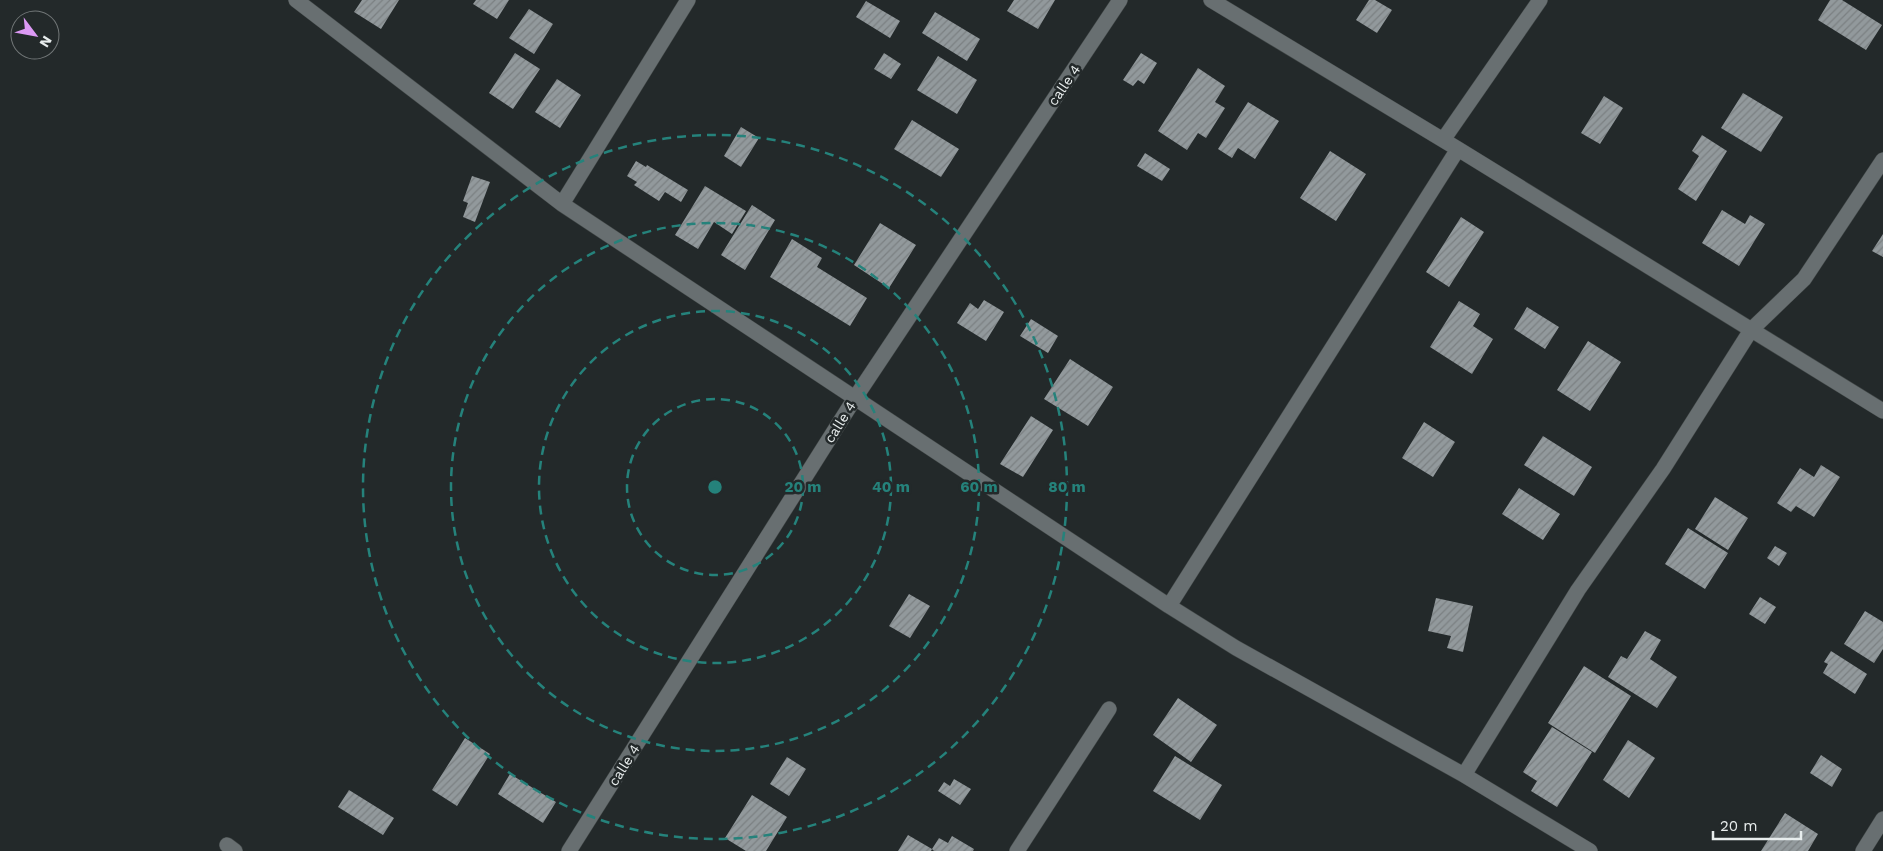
<svg xmlns="http://www.w3.org/2000/svg" width="1883" height="851" viewBox="0 0 1883 851" font-family="'Work Sans',sans-serif">
<defs>
<pattern id="building-hatch" width="6" height="6" patternUnits="userSpaceOnUse" patternTransform="scale(1.25)"><rect width="6" height="6" fill="#92999c"/><path d="M-1 1l2-2M0 6l6-6M5 7l2-2" fill="none" stroke="#7b8082"/></pattern>
</defs>
<rect width="100%" height="100%" fill="#23292a"/>
<path fill="url(#building-hatch)" d="M362,0H399L381,29L354,12Z
M476,0H509L497,19L473,4Z
M1014,0H1055L1038,29L1007,11Z
M1369,0H1375L1392,10L1377,33L1356,20Z
M1830,0H1842L1882,25L1866,50L1818,20Z
M866,1L900,21L890,38L856,17Z
M529,9L553,24L534,54L509,38Z
M935,12L980,39L967,61L922,33Z
M515,53L540,69L513,109L489,93Z
M884,53L901,64L891,79L874,69Z
M1141,53L1157,63L1144,84L1138,80L1133,86L1123,80Z
M938,56L977,80L957,114L917,90Z
M1198,68L1225,86L1215,102L1225,108L1206,138L1198,133L1187,150L1158,131Z
M557,79L581,95L560,128L535,112Z
M1743,93L1783,117L1761,152L1721,128Z
M1604,96L1623,108L1600,144L1581,133Z
M1248,102L1279,121L1255,159L1238,148L1232,158L1218,149Z
M912,120L959,149L941,177L894,149Z
M741,127L759,138L741,167L724,156Z
M1702,135L1727,151L1696,201L1678,189L1699,156L1692,151Z
M1330,151L1366,174L1336,221L1300,198Z
M1145,153L1170,169L1162,181L1137,166Z
M636,161L646,167L647,165L688,190L681,202L665,192L659,201L634,185L637,182L627,176Z
M472,176L490,182L475,222L463,217L468,203L463,201Z
M705,186L746,211L732,234L714,222L698,249L675,235Z
M752,205L775,220L745,270L721,255Z
M1722,210L1745,224L1750,215L1765,224L1739,266L1702,243Z
M1461,217L1484,232L1449,287L1426,272Z
M880,223L916,245L889,288L854,265Z
M1883,234V257L1872,251Z
M792,239L822,258L817,267L867,298L850,326L770,277Z
M984,300L1004,312L986,341L957,323L970,303L978,309Z
M1459,301L1480,314L1473,326L1493,339L1472,374L1430,347Z
M1527,307L1559,327L1545,349L1514,329Z
M1031,319L1058,336L1048,353L1020,336Z
M1588,341L1621,362L1590,411L1557,390Z
M1070,359L1113,387L1088,426L1044,399Z
M1031,416L1053,430L1023,477L1000,464Z
M1424,422L1455,442L1433,477L1402,458Z
M1543,436L1592,467L1574,496L1524,465Z
M1821,465L1840,477L1814,517L1796,506L1791,512L1777,503L1800,468L1814,477Z
M1519,488L1560,514L1543,540L1502,514Z
M1715,497L1748,518L1728,550L1695,529Z
M1688,528L1728,553L1705,589L1665,564Z
M1775,546L1787,553L1779,566L1767,558Z
M909,594L930,606L910,638L889,626Z
M1760,597L1776,607L1765,624L1749,614Z
M1436,598L1473,606L1463,652L1447,648L1451,636L1428,631Z
M1865,611L1883,622V649L1874,663L1844,644Z
M1645,631L1661,640L1650,659L1677,677L1657,708L1608,677L1621,656L1627,659Z
M1831,651L1867,674L1855,694L1823,673L1828,664L1824,662Z
M1584,666L1631,696L1595,753L1548,723Z
M1178,698L1217,725L1191,762L1153,735Z
M1552,727L1592,752L1557,807L1531,791L1537,781L1523,772Z
M465,738L490,754L457,806L432,790Z
M1628,740L1655,758L1629,798L1603,780Z
M1821,755L1842,769L1832,787L1810,773Z
M1175,756L1222,785L1200,820L1153,791Z
M787,757L806,769L789,796L770,784Z
M510,774L556,802L543,823L498,794Z
M954,779L971,789L960,805L938,791L944,782L950,786Z
M349,790L394,818L383,835L338,807Z
M752,795L787,817L766,851H746L725,838Z
M1785,813L1818,834L1808,851H1761Z
M908,835L932,849L939,838L948,843L952,836L974,849L973,851H934L932,849L931,851H898Z"/>
<g fill="none" stroke-linecap="round" stroke-linejoin="round">
<defs>
<path id="street" d="M296,0L562,204L1169,606L1236,648L1464,775L1590,851
M1211,0L1458,149L1883,411
M1443,140L1540,0
M562,204L688,0
M1169,606L1458,149
M1464,775L1578,590L1663,469L1751,330L1804,279L1883,160
M227,845L235,851
M569,851L855,398L1120,0
M1017,851L1109,709
M1863,851L1883,819"/>
</defs>
<use href="#street" stroke="#414747" stroke-width="16"/>
<use href="#street" stroke="#686f71" stroke-width="15"/>
</g>
<g fill="none" stroke="#25827b" stroke-width="2.5" stroke-dasharray="9 6">
<circle cx="715" cy="487" r="88"/>
<circle cx="715" cy="487" r="176"/>
<circle cx="715" cy="487" r="264"/>
<circle cx="715" cy="487" r="352"/>
</g>
<g text-anchor="middle" stroke-width="5" stroke-linejoin="round" paint-order="stroke">
<g font-size="14" fill="#e8eded" stroke="#23292a">
<text transform="translate(1064 85) rotate(-56)" y="5">calle 4</text>
<text transform="translate(840 422) rotate(-58)" y="5">calle 4</text>
<text transform="translate(624 765) rotate(-58)" y="5">calle 4</text>
</g>
</g>
<circle cx="715" cy="487" r="8" fill="#25827b" stroke="#23292a" stroke-width="2.5"/>
<g font-size="15" text-anchor="middle" font-weight="bold" fill="#25827b" stroke="#23292a" stroke-width="5" stroke-linejoin="round" paint-order="stroke">
<text x="803" y="492">20 m</text>
<text x="891" y="492">40 m</text>
<text x="979" y="492">60 m</text>
<text x="1067" y="492">80 m</text>
</g>
<g transform="translate(35 35) rotate(122)"><circle r="24" fill="#23292a" stroke="#727778"/>
<path d="M0-4L9 19L0 12L-9 19Z" fill="#dc99f4"/>
<text y="-8" font-size="14" font-weight="bold" text-anchor="middle" fill="#e8eded">N</text>
</g>
<path d="M1713 831v8h88v-8" fill="none" stroke="#e8eded" stroke-width="2.5"/>
<text x="1720" y="831" font-size="15" fill="#e8eded" stroke="#23292a" stroke-width="4" paint-order="stroke">20 m</text>
</svg>
